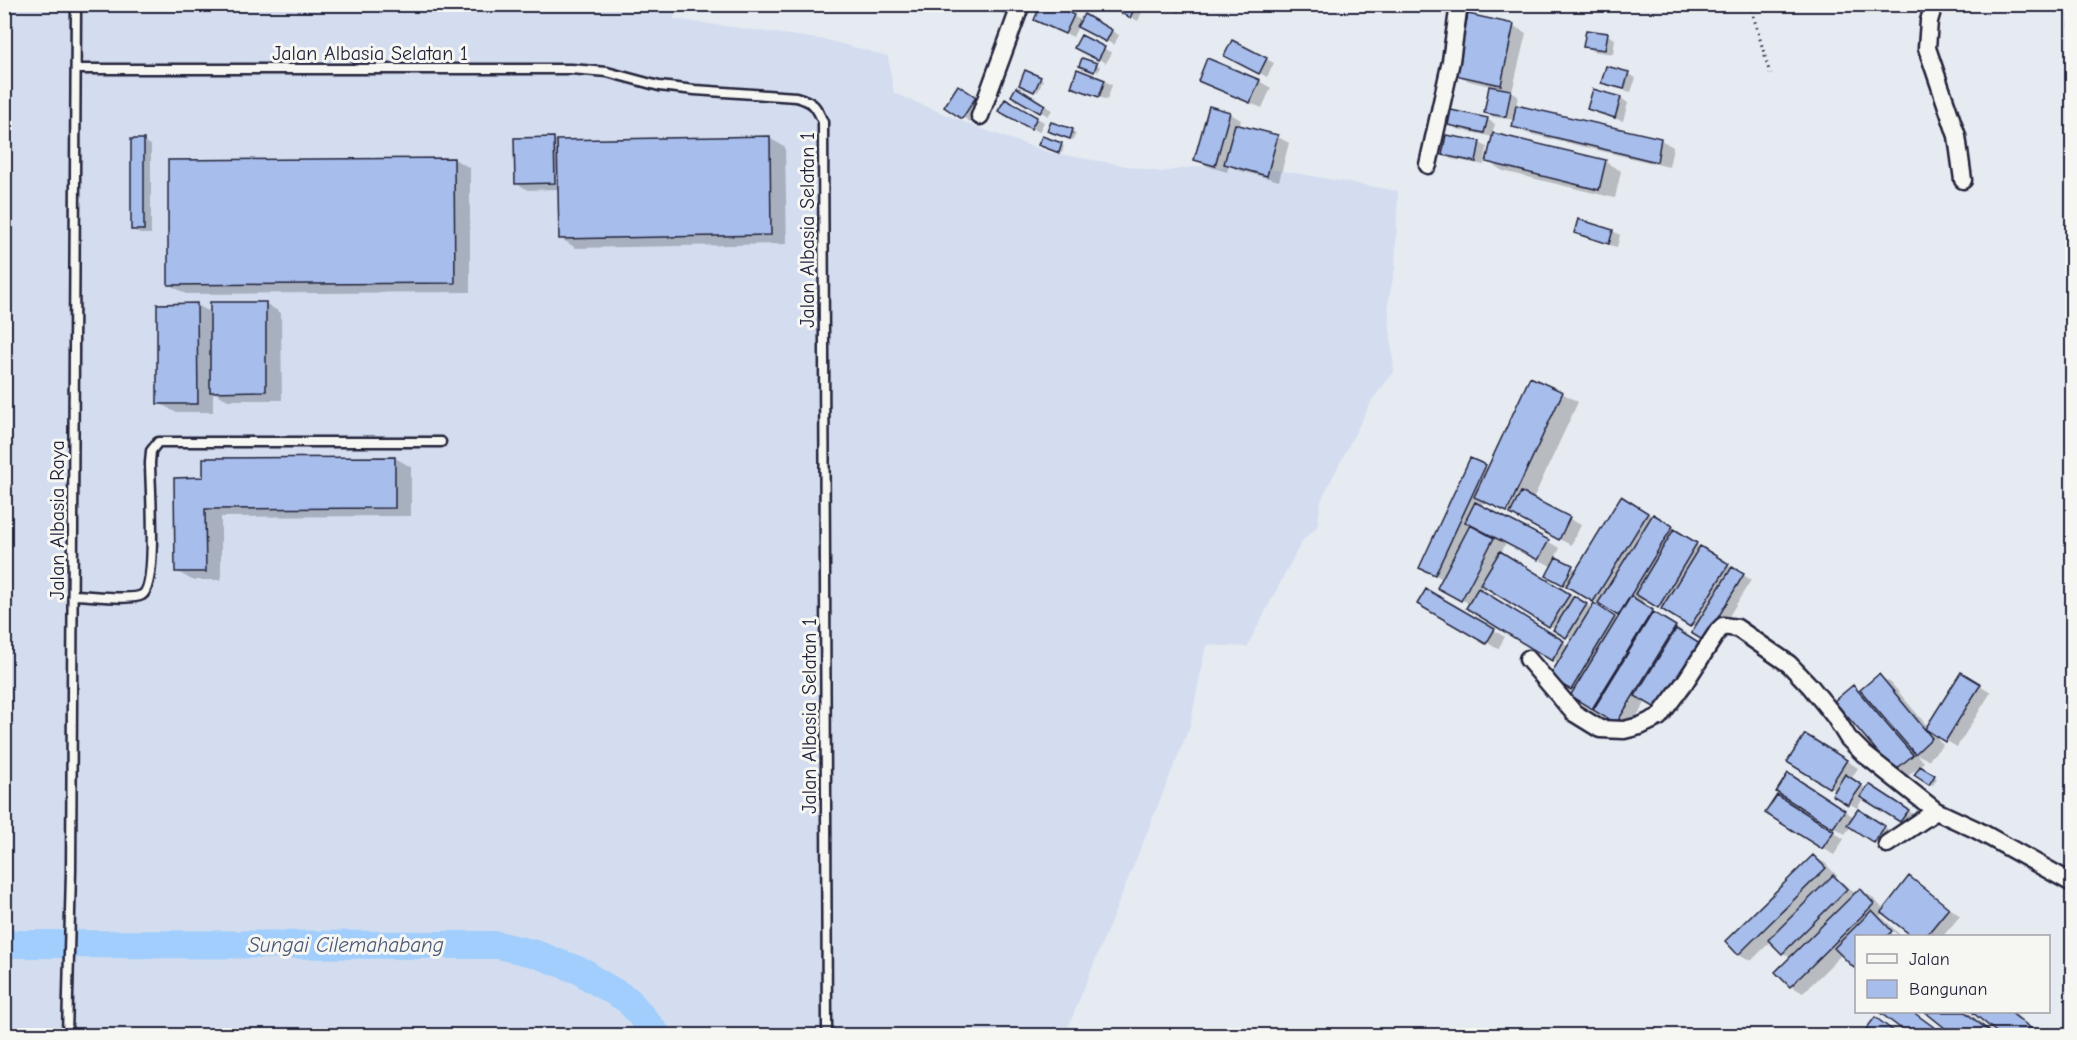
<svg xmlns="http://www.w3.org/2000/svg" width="2077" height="1040" viewBox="0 0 2077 1040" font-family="'Comic Neue',sans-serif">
<rect width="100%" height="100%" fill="#e6ebf1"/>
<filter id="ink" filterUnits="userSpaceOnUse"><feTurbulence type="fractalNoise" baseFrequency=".0167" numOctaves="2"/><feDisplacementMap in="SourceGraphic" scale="12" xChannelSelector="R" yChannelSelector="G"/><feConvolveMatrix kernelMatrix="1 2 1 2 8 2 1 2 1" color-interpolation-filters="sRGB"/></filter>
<g filter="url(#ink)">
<path fill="#d3ddef" d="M5,5H677L674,19L826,40L888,56L894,93L976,127L1048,152L1161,172L1199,166L1272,169L1398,191L1395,268L1388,304L1394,372L1372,400L1321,500L1317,527L1302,541L1247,647L1206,645L1190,726L1065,1035L5,1036Z"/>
<path fill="#0003" fill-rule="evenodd" d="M172,4H275L276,7L178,8Z
M989,4L1020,17L996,12L989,7Z
M1107,4H1127L1142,12L1138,21Z
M1162,4H1183L1179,13Z
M1073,16L1082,21L1084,16L1119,35L1114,45L1078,26L1073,37L1044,23Z
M1470,16L1514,26L1526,33L1512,92L1518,96L1516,106L1661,140L1673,147L1669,167L1526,133L1514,126L1515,120L1493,117L1486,112L1490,86L1469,81L1457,74Z
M2072,16V29L2068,27Z
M1607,35L1615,39L1613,54L1592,51L1585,46Z
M1082,37L1112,53L1106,63L1084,51Z
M1233,42L1274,63L1267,77L1233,59Z
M1083,60L1100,66L1098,72L1084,67Z
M1628,74L1636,78L1631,92L1610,86L1602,82Z
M1040,78L1043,80L1038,92L1024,86Z
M1105,81L1112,85L1107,100L1073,87Z
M1259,81L1271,88L1262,108L1212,87Z
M1017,89L1052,110L1048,116L1013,95Z
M1594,90L1621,98L1628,103L1623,121L1596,113L1589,108Z
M966,91L983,102L970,122L963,117Z
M1006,101L1044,122L1039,132L1000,111Z
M1229,113L1241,120L1239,126L1278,137L1289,143L1279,181L1237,170L1229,165L1227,172L1207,166L1196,160Z
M1487,119L1495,124L1492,134L1605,162L1621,171L1615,198L1503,171L1487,161L1493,137L1457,129L1450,124Z
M1052,124L1076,133L1073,140L1052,132Z
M1447,136L1480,143L1487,147L1484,165L1451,159L1444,154Z
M769,138L785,147L787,244L576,248L560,238L559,189L528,190L516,183L554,139L558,141Z
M143,141L151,145V234H140L133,229Z
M1061,144L1064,146L1062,153L1043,147Z
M454,159L470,168V292L186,294L170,285Z
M1579,221L1613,231L1620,235L1617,247L1583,237L1576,233Z
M265,303L281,313L282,400H228L213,392V412H175L159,403L197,305L212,313Z
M1562,393L1578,402L1533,499L1581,525L1571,545L1484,501L1481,507L1560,548L1555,558L1578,570L1622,498L1684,534L1683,536L1751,580L1712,644L1696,628L1645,598L1641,604L1687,634L1685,636L1711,651L1671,716L1646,701L1628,730L1572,695L1574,691L1551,676L1559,663L1468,607L1470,604L1451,594L1444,579L1433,574L1485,467L1489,469ZM1506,543L1553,567L1548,576L1621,616L1618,620L1594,606L1592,608L1501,553ZM1485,585L1573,640L1569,646L1481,592Z
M395,458L411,467V516L221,517V580H192L176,571L204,479Z
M1427,591L1505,637L1498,649L1419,603Z
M1879,676L1891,683L1928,727L1973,681L1991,692L1957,747L1933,733L1943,745L1928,760L1917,754L1924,762L1907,777L1895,770L1854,687L1861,691Z
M1817,742L1858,768L1851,779L1867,789L1877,790L1915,815L1909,825L1864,797L1857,808L1834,794L1836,791L1789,761Z
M1921,768L1937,778L1933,785L1916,775Z
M1800,782L1854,817L1866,815L1891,831L1883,846L1851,826L1845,834L1778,791Z
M1789,803L1844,839L1834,855L1823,848Z
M1813,856L1825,863L1837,876L1835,878L1845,884L1856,894L1860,890L1872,897L1884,910L1910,878L1921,885L1960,916L1943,936H1914L1884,912L1880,916L1884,919L1901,936H1898L1882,919L1880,921L1895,936H1856V968L1842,954L1803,993L1791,986V958L1783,953L1771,941L1751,961L1739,954Z
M1881,1012H1913L1946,1036H1913Z
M1928,1012H1968L1997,1036H1957Z
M1974,1012H2013L2042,1036H2004Z"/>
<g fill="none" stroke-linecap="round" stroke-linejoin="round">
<path stroke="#a1cefc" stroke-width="28" d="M4,944L498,945L536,954L586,973L589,977L628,1000L658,1036"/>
</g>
<path fill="#a7bdeb" stroke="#22223b" stroke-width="1.5" d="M988,4H1015L1013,14L987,8Z
M1041,4H1052L1074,15L1065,34L1034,20Z
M1104,4H1131L1135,7L1130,18Z
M1084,14L1112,30L1106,42L1077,27Z
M1468,14L1514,24L1501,85L1455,75Z
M1586,30L1608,33L1605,50L1583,47Z
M1081,35L1105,47L1098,60L1074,48Z
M1232,40L1267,58L1259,74L1224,56Z
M1082,58L1097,63L1094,72L1079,66Z
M1207,58L1260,80L1250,103L1198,81Z
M1606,66L1629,72L1624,89L1601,83Z
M1077,69L1105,80L1099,97L1071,87Z
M1025,70L1041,77L1034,92L1019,85Z
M958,85L976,97L962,119L944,107Z
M1489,86L1511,90L1506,117L1484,113Z
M1016,87L1045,105L1040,113L1011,96Z
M1593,89L1621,97L1615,118L1587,109Z
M1005,99L1037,117L1031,129L998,111Z
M1516,105L1661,138L1657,162L1512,127Z
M1209,106L1230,112L1215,166L1194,160Z
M1451,110L1488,118L1484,133L1448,125Z
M1051,122L1073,129L1070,139L1047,131Z
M1235,124L1278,135L1267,176L1224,164Z
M1493,133L1606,160L1599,190L1486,162Z
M1446,135L1480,141L1476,162L1442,155Z
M770,136L771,235L559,239L557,140Z
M1042,136L1062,143L1059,153L1038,145Z
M554,137L555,183L515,184L514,138Z
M131,139H144V230H131Z
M454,158L455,283L168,285V160Z
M1578,219L1613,230L1609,244L1574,233Z
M210,302H266V391L210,392Z
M197,303L198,404H157V304Z
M1530,377L1563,392L1507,512L1474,497Z
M395,457V508L205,509L206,572H175L174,478L203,477V458Z
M1470,458L1486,465L1435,575L1419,568Z
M1521,492L1570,517L1559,540L1510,514Z
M1621,496L1648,513L1593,602L1566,586Z
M1475,502L1549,540L1538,560L1465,522Z
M1653,514L1673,526L1618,616L1598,603Z
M1470,525L1494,538L1461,601L1437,588Z
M1674,529L1697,543L1658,608L1635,594Z
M1700,546L1729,564L1690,627L1661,609Z
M1500,551L1570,594L1549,627L1480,584Z
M1556,557L1573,565L1563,585L1546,576Z
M1732,567L1744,574L1704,641L1691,633Z
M1478,588L1564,641L1552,661L1466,608Z
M1426,589L1495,629L1486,644L1417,604Z
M1574,596L1587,604L1566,638L1553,630Z
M1631,596L1653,610L1592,709L1570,696Z
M1594,603L1615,617L1571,690L1549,677Z
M1653,612L1676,626L1616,724L1593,710Z
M1676,629L1700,644L1659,710L1635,696Z
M1961,672L1981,684L1945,742L1925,729Z
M1879,674L1932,738L1915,754L1860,690Z
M1853,685L1913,755L1894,771L1834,701Z
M1805,734L1847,760L1829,788L1787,762Z
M1920,766L1935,775L1929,785L1914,775Z
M1788,773L1845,810L1833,828L1776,792Z
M1845,774L1862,785L1848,805L1832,795Z
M1869,784L1909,810L1900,822L1860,797Z
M1777,795L1834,831L1822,849L1765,813Z
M1858,809L1885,826L1874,843L1847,825Z
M1813,855L1826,868L1738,955L1725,941Z
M1833,875L1847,889L1782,954L1768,940Z
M1909,876L1949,908L1926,936H1912L1881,912Z
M1860,888L1874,904L1790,987L1775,972Z
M1872,910L1892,931L1887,936H1856V966L1854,968L1834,948Z
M1879,1012H1913L1946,1036H1911Z
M1925,1012H1965L1995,1036H1955Z
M1972,1012H2010L2040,1036H2001Z
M1875,1017L1900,1036H1861Z"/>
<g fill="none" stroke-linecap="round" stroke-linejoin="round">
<defs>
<path id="service" d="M77,69H571L607,72L659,86L695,90L796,97C814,102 816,106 823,122L827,1028
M73,595C87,595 132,601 142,595C158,586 150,484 150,463L151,451L158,442H441
M67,1036L71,871L76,4"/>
<path id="minor" d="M1934,4L1929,21L1927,48L1957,136L1963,180
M980,116L1021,4
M1428,165L1451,61L1459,4
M1528,659L1574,713L1600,729L1624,730L1640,726L1659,717L1685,682L1718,631L1723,626L1737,628L1789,664L1810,686L1835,717L1848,738L1864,754L1936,811L1977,830L2072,883
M1887,844L1936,811"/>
</defs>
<use href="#service" stroke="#22223b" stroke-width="13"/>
<use href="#minor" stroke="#22223b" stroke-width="21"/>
<path stroke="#22223b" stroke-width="3" stroke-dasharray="1.5 4.5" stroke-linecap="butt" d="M1750,4L1770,74"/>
<use href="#service" stroke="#f6f6f2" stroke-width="8"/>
<use href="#minor" stroke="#f6f6f2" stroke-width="16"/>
</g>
</g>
<g text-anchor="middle" stroke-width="6" stroke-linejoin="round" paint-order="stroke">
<g font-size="20" fill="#22223b" stroke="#f6f6f2">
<text x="370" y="60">Jalan Albasia Selatan 1</text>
<text transform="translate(807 230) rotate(-90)" y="7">Jalan Albasia Selatan 1</text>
<text transform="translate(57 520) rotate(-90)" y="7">Jalan Albasia Raya</text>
<text transform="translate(809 716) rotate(-90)" y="7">Jalan Albasia Selatan 1</text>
</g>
<g font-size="21" font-style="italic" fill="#485675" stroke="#f6f6f2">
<text x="346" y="952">Sungai Cilemahabang</text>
</g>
</g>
<rect width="2077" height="1040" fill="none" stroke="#f6f6f2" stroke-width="24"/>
<rect x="12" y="12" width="2053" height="1016" fill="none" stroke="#22223b" stroke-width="2" filter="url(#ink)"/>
<rect x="1855" y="935" width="195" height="78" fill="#f6f6f2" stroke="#a1a1a9" stroke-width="1.5"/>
<rect x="1867" y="954" width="30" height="9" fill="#f6f6f2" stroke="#a1a1a9" stroke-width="1.5"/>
<text x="1909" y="965" font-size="18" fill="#22223b">Jalan</text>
<rect x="1867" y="980" width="30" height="18" fill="#a7bdeb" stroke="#a1a1a9" stroke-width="1.5"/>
<text x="1909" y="995" font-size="18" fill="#22223b">Bangunan</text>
</svg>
